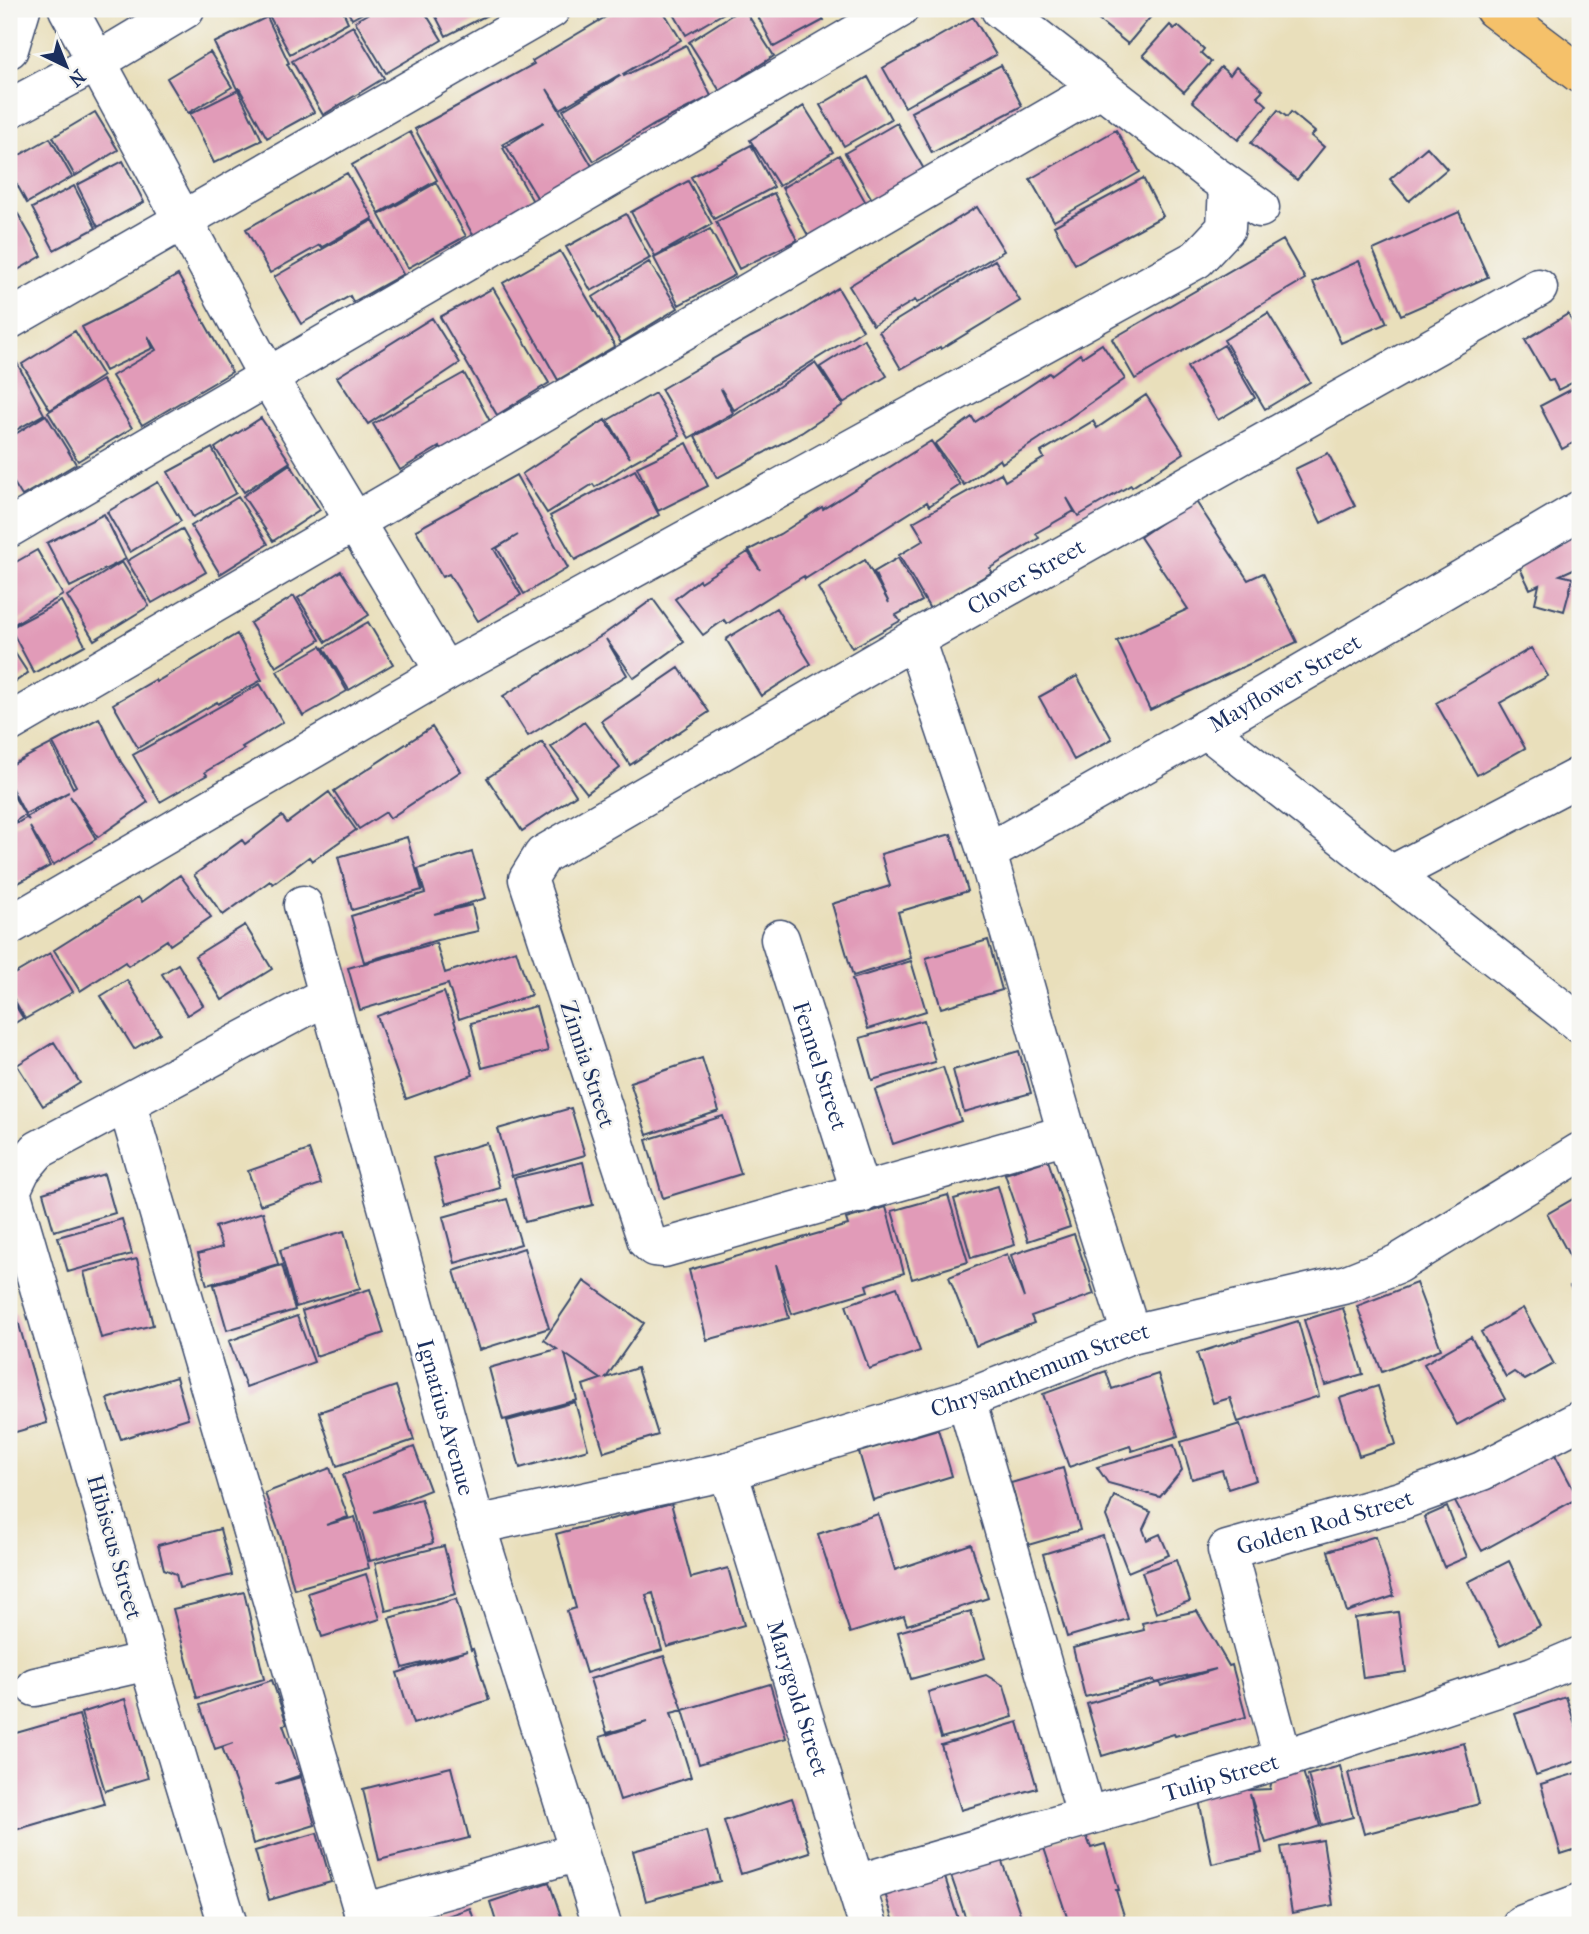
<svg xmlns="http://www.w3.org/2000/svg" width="1589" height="1934" viewBox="0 0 1589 1934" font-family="'IM FELL French Canon',serif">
<rect width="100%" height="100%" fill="#f6f6f2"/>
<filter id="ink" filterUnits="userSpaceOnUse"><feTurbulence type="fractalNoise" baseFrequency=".0143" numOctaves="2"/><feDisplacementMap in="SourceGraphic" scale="14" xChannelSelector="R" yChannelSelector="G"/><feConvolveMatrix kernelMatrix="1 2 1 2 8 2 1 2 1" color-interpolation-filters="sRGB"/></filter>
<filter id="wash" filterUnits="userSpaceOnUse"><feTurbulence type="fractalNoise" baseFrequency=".00686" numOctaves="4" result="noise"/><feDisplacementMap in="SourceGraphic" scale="28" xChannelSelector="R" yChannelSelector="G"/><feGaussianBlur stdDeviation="1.57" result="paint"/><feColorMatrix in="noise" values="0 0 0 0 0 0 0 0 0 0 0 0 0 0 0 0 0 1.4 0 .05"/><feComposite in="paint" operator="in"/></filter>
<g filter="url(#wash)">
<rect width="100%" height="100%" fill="#e9dfbb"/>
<g id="blocks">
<path fill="#e19bb8" d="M268,9H342L348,22L290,54L266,10Z
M346,9H370L352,19Z
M376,9H423L442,40L386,73L355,21Z
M432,9H499L446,36Z
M619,9H662L681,40L623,74L624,76L686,45L711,96L654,125L594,161L563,110L620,76L619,75L560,109L547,89L592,166L538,199L506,146L544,122L503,144L505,147L503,148L535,205L475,239L415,129L534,64L532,61Z
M671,9H731L686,35Z
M741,9H744L774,56L720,91L689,42Z
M754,9H818L824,20L774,47Z
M1085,9H1149L1154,13L1128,44Z
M267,17L289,63L287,64L314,112L267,138L239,88L237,89L214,43Z
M973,17L996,55L905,107L883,68Z
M1170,25L1174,29L1178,26L1204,49L1201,53L1211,62L1184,92L1143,55Z
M353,26L384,78L323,115L292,61Z
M210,52L232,87L188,113L167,78Z
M1001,65L1022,106L932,153L911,112Z
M1221,67L1230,75L1236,67L1263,90L1257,96L1267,105L1238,140L1192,101Z
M868,77L891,119L844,146L820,105Z
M238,90L262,140L214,163L190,114Z
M804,106L833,152L779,186L750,140Z
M1278,110L1287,117L1291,112L1315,132L1311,136L1324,147L1297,180L1251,143Z
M95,112L118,150L75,176L53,137Z
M897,123L925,171L873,201L845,153Z
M1116,130L1140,172L1054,221L1030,179Z
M410,132L437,180L379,213L352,165Z
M50,138L72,177L27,203L9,170V161Z
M751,145L774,187L714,219L691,177Z
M1427,147L1447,169L1409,201L1390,179Z
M839,155L869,208L811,241L782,188Z
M123,161L144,202L98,227L77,185Z
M347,173L373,218L322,247L320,245L270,273L246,229Z
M1143,178L1163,216L1075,264L1054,226Z
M688,181L712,224L655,256L631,212Z
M436,183L466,236L408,268L379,215Z
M74,186L96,228L54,250L32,208Z
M774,193L797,240L739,269L716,222Z
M977,207L1004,251L917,303L915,300L873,325L849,286Z
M1459,212L1488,277L1401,315L1373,250Z
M18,214L42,256L9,275V220Z
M626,214L650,258L591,291L566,247Z
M373,220L403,274L353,302L350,296L301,324L274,277Z
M710,229L735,275L679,305L654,258Z
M1283,240L1305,279L1135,379L1112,339Z
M560,251L615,346L558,380L503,283Z
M995,260L1020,301L941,349L940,347L901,369L879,331Z
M1359,261L1387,323L1341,343L1313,282Z
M649,262L678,308L621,343L593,297Z
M178,275L232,372L142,425L112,376L156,350L148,336L153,348L105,371L82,327L130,303Z
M493,288L549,383L497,415L440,317Z
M838,288L863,330L734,410L721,389L733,413L689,438L661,389L751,337L795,315Z
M1268,313L1310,382L1265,409L1224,340Z
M1568,314L1580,336V379L1558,390L1553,380L1549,381L1525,340Z
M432,318L460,363L368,424L337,377Z
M75,331L103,376L50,410L22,364Z
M864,339L887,376L843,403L820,367Z
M1102,344L1125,379L1039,439L1002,463L1000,459L964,485L935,444L972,417L975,422L1049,373L1051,375L1080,354L1082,357Z
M1224,345L1255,398L1218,420L1187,367Z
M17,363L44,414L9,434V368Z
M815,363L843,405L801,433L717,478L695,436L735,415Z
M464,373L491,423L440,450L439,447L400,470L373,424Z
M102,380L132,428L78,461L48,412Z
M1580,385V439L1562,449L1540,406Z
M655,393L680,436L633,462L595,487L593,484L547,513L522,474L605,420L630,458L608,420Z
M1146,395L1184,453L1132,487L1131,485L1078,516L1067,498L1074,511L1036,533L1039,538L990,568L992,572L930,609L899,555L924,540L913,522L1001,473L1005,481L1044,458L1041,452L1093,421L1097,428Z
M46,415L76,464L22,496L9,475V438Z
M261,418L290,462L244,492L215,448Z
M931,441L960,485L929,506L927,502L805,579L804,576L774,594L727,624L724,620L703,635L675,599L699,580L700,582L748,552L760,570L749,550L780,534L822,507L823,509Z
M687,443L708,486L658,511L637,467Z
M212,448L236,493L193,517L168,472Z
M1328,453L1355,506L1321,523L1295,469Z
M290,464L320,510L273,541L243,496Z
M635,470L659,515L575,560L550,516Z
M516,475L568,568L524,594L497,548L518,535L494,549L521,595L478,621L449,574L442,577L416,530Z
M158,482L181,521L130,552L107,512Z
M238,497L268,544L220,574L191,526Z
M1195,500L1248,580L1263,573L1297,642L1150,710L1117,641L1188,609L1140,537Z
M104,514L126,559L70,587L47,543Z
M182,529L206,572L152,603L127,561Z
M1580,533V566L1560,575L1573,578L1564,611L1535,603L1539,585L1530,589L1517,562Z
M37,550L63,595L9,627V566Z
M898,558L922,601L896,615L900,621L852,648L818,588L865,560L889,603L874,572Z
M122,562L149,606L94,640L67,596Z
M341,571L369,615L326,642L298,598Z
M294,596L320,640L276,667L250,623Z
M653,599L684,642L634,678L606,639L627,675L528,736L503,696L603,635Z
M61,601L85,645L34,673L10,628Z
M776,608L811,664L761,696L726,639Z
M368,622L393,664L349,690L324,648Z
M237,634L262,680L218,704L217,702L138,748L113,704L155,680L156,682Z
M9,644L28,673L9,686Z
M321,646L347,691L303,716L277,671Z
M1531,648L1548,676L1500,703L1525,748L1477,775L1436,703Z
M679,668L709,712L630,765L601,721Z
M1077,676L1112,739L1074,760L1039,697Z
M260,684L283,722L242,747L244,749L205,772L207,775L160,802L133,755Z
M99,718L121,762L148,802L98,837L70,796L96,839L53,865L30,827L50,866L9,888V828L26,818L29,820L27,817L69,792L25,814L9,783V766L51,744L73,788L76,786L53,743Z
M584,722L620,768L587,793L551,747Z
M432,727L461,771L390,818L386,812L359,829L334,791Z
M542,742L576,795L522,831L487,778Z
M9,788L25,815L9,825Z
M329,792L356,830L312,861L309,857L273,884L270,881L223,915L194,875L242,840L245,844L282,816L287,823Z
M951,834L968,891L898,912L911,958L853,976L832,904L890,886L881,854Z
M407,837L422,890L352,910L338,857Z
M472,852L486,898L434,914L472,905L478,931L437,940L364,962L351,916L425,893L418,869Z
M180,875L211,917L170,945L167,940L128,966L125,962L80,991L54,950L138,897L142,902Z
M245,925L272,969L222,1000L195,956Z
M988,940L1002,990L941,1008L926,958Z
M436,943L445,973L516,950L531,995L459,1019L448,984L360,1010L348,968Z
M50,953L73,992L25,1019L9,990V977Z
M911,961L926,1011L868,1029L852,979Z
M178,964L203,1005L187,1015L162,974Z
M127,980L160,1033L134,1049L101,996Z
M444,992L473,1075L406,1099L377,1016Z
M9,995L23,1018L9,1027Z
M536,1006L548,1051L482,1068L471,1023Z
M924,1020L935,1062L872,1080L860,1038Z
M54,1042L80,1083L43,1106L17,1065Z
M1019,1051L1031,1093L964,1112L953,1070Z
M702,1058L719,1111L647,1135L630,1082Z
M943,1067L961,1121L893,1144L875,1090Z
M571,1108L585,1155L512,1176L498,1129Z
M723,1116L741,1174L663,1198L646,1140Z
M487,1143L500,1188L446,1204L433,1158Z
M309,1150L321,1184L260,1205L248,1171Z
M1048,1160L1070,1227L1028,1241L1005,1174Z
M583,1162L593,1205L525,1222L514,1178Z
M104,1174L115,1213L54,1231L43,1193Z
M998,1186L1015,1245L971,1258L954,1199Z
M948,1195L968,1262L912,1279L892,1211Z
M1580,1195V1264L1575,1266L1547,1214Z
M507,1199L521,1244L455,1263L443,1217Z
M886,1207L904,1273L866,1285L868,1291L792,1314L776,1264L789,1318L707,1340L689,1270L848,1225L846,1219Z
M263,1212L278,1264L207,1285L198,1254L222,1247L215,1227Z
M122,1219L132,1254L68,1272L58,1237Z
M344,1231L360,1288L296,1307L280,1250Z
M1074,1234L1094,1294L1031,1316L1034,1323L976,1346L949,1277L1007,1254L1024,1298L1011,1255Z
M524,1248L549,1328L479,1350L454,1271Z
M137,1259L153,1325L101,1338L84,1272Z
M282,1265L295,1310L227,1330L214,1285Z
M1580,1280V1304L1570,1286Z
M584,1281L644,1323L606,1378L637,1368L658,1435L604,1452L583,1385L601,1379L565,1354L577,1400L503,1420L489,1368L557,1349L544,1340Z
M1416,1283L1441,1349L1382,1372L1357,1306Z
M897,1287L920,1351L869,1369L846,1305Z
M370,1289L384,1333L316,1356L302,1311Z
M9,1300L14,1314H16L47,1423L9,1434Z
M1343,1308L1363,1374L1325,1385L1304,1320Z
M1523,1308L1554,1364L1525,1380L1514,1372L1506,1377L1481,1332Z
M297,1316L314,1362L246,1387L229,1341Z
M1298,1321L1319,1396L1238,1422L1230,1398L1213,1403L1197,1353Z
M1471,1337L1505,1399L1457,1425L1424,1364Z
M1106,1371L1112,1389L1158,1374L1178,1436L1132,1451L1130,1446L1069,1467L1043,1394Z
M176,1377L188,1418L121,1439L107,1399Z
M396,1386L414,1440L337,1466L319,1412Z
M1378,1386L1396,1444L1359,1456L1340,1398Z
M575,1402L588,1449L520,1468L507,1421Z
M1240,1424L1256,1480L1228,1489L1222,1470L1192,1479L1181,1442Z
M938,1429L952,1476L873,1500L859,1452Z
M1174,1445L1182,1470L1160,1497L1108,1483L1097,1467Z
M414,1447L430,1490L374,1512L421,1499L433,1543L370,1561L358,1517L343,1475Z
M1552,1449L1578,1498L1482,1551L1455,1502Z
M330,1468L348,1517L326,1525L355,1517L369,1568L294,1589L281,1538L265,1493Z
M1063,1468L1080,1530L1028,1545L1011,1483Z
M1114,1496L1151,1512L1143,1529L1147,1540L1160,1534L1169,1555L1128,1572L1106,1516Z
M671,1503L691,1578L728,1568L744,1625L667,1647L653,1593L646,1595L662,1650L586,1673L567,1611L576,1608L556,1534Z
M1447,1507L1467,1557L1444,1567L1424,1517Z
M878,1514L895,1570L971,1544L988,1598L907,1625L904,1616L850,1633L818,1534Z
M220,1529L232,1575L179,1588L176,1574L164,1569L158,1545Z
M1103,1536L1128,1619L1067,1637L1043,1554Z
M1376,1536L1394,1596L1347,1612L1328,1551Z
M444,1546L456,1594L386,1611L375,1563Z
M1176,1560L1190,1601L1156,1613L1142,1572Z
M1509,1561L1540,1626L1500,1646L1468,1582Z
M366,1574L380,1619L322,1637L308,1593Z
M244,1592L264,1679L197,1698L173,1609Z
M456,1599L471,1650L473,1649L489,1700L413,1724L397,1673L467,1651L403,1668L389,1618Z
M971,1611L985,1658L911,1679L898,1632Z
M1197,1611L1229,1666L1232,1665L1246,1717L1175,1736L1174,1734L1102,1756L1087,1704L1160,1682L1161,1686L1216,1669L1155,1683L1154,1680L1085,1697L1073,1648L1144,1630L1142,1623Z
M1398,1612L1406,1672L1363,1678L1355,1618Z
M664,1656L683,1710L671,1713L691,1777L620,1800L600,1737L647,1722L607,1733L590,1679Z
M986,1675L1004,1686L1013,1717L941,1738L928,1692Z
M272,1680L287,1724L283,1725L301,1775L275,1784L301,1777L315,1825L253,1844L240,1795L222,1747L233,1743L215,1749L200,1705Z
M770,1684L786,1738L699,1764L683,1710Z
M1566,1697L1580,1739V1760L1536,1775L1515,1714Z
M125,1699L148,1778L105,1791L81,1713Z
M79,1715L104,1804L15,1830L9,1808V1735Z
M1018,1722L1037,1788L961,1810L941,1745Z
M1464,1743L1479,1804L1364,1834L1348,1773Z
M1301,1765L1320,1826L1266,1843L1250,1794L1262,1853L1212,1864L1197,1790L1247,1779L1249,1790L1270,1789L1273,1774Z
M1340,1766L1353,1817L1322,1825L1308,1775Z
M451,1767L469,1838L379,1860L363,1789Z
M1580,1772V1848L1561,1854L1541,1784Z
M792,1798L810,1852L741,1874L724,1821Z
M707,1831L720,1881L646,1901L633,1851Z
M1085,1832L1091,1848L1105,1844L1119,1890H1116L1127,1925H1039L1067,1917L1043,1845Z
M317,1833L331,1882L269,1900L255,1851Z
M1323,1840L1333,1905L1292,1913L1281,1847Z
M998,1850L1021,1916L994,1925H968L948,1867Z
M943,1871L960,1925H895L884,1890Z
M549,1882L564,1925H497L490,1902Z
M470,1908L476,1925H422Z"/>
</g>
</g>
<g filter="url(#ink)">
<use href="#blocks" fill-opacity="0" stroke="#3a496c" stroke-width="2"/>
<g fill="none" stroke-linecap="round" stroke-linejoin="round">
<defs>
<g id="minor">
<path d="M68,9L268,377L445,672"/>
<path d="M1000,9L1212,174L1260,208"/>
<path d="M9,49L21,9"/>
<path d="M9,109L98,61L185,9"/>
<path d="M9,320L551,9"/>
<path d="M9,528L899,9"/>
<path d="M915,639L987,853L1067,1134L1131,1334"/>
<path d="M9,723L1100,88"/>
<path d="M1206,729L1580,1024"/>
<path id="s1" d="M987,853L1206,729L1580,510"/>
<path d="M1391,875L1580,776"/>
<path id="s2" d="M303,905L476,1525L602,1925"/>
<path d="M9,926L445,672L1197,259L1226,228L1228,186"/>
<path id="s3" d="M780,939L861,1194"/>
<path d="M127,1104L367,1925"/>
<path id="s4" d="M1067,1134L664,1248L654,1247L647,1241L528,879L543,855L915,639L1538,288"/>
<path d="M966,1399L1086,1815"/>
<path id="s5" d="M728,1471L868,1925"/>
<path id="s6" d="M476,1525L728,1471L966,1399L1131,1334L1347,1284L1397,1264L1580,1152"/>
<path d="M35,1687L148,1661"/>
<path id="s7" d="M1283,1759L1227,1550L1400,1501L1482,1471L1580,1420"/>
<path id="s8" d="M856,1884L1283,1759L1533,1676L1580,1656"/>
<path d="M363,1913L579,1852"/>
<path d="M228,1925L148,1661L11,1191L21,1170L38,1150L328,995"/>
<path d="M1521,1925L1580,1903"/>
</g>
<path id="major" d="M1494,9L1580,74"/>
</defs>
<use href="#minor" stroke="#3a496c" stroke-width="41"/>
<use href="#major" stroke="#3a496c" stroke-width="41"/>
<use href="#minor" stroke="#fff" stroke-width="38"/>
<use href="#major" stroke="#f5c16b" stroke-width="38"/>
</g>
</g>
<g text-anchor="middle" stroke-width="5" stroke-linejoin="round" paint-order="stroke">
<g font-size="23" fill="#1b2f5e" stroke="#f6f6f2">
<text dy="8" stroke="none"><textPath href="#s4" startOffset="1405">Clover Street</textPath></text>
<text dy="8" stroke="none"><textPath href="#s1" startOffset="343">Mayflower Street</textPath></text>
<text transform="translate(588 1064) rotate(72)" y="8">Zinnia Street</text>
<text dy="8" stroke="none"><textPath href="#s3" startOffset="133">Fennel Street</textPath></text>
<text dy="8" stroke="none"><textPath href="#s6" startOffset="586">Chrysanthemum Street</textPath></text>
<text dy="8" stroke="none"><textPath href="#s2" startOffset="532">Ignatius Avenue</textPath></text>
<text dy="8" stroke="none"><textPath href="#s7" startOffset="318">Golden Rod Street</textPath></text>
<text transform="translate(115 1547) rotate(74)" y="8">Hibiscus Street</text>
<text dy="8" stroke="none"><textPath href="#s5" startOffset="238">Marygold Street</textPath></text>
<text dy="8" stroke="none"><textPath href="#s8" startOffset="380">Tulip Street</textPath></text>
</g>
</g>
<rect width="1589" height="1934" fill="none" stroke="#f6f6f2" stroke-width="35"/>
<g transform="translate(66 66) rotate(137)" stroke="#f6f6f2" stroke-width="5" paint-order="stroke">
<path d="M0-5L12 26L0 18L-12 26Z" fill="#1b2f5e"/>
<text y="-10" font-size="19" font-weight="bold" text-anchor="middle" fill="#1b2f5e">N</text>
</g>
</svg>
